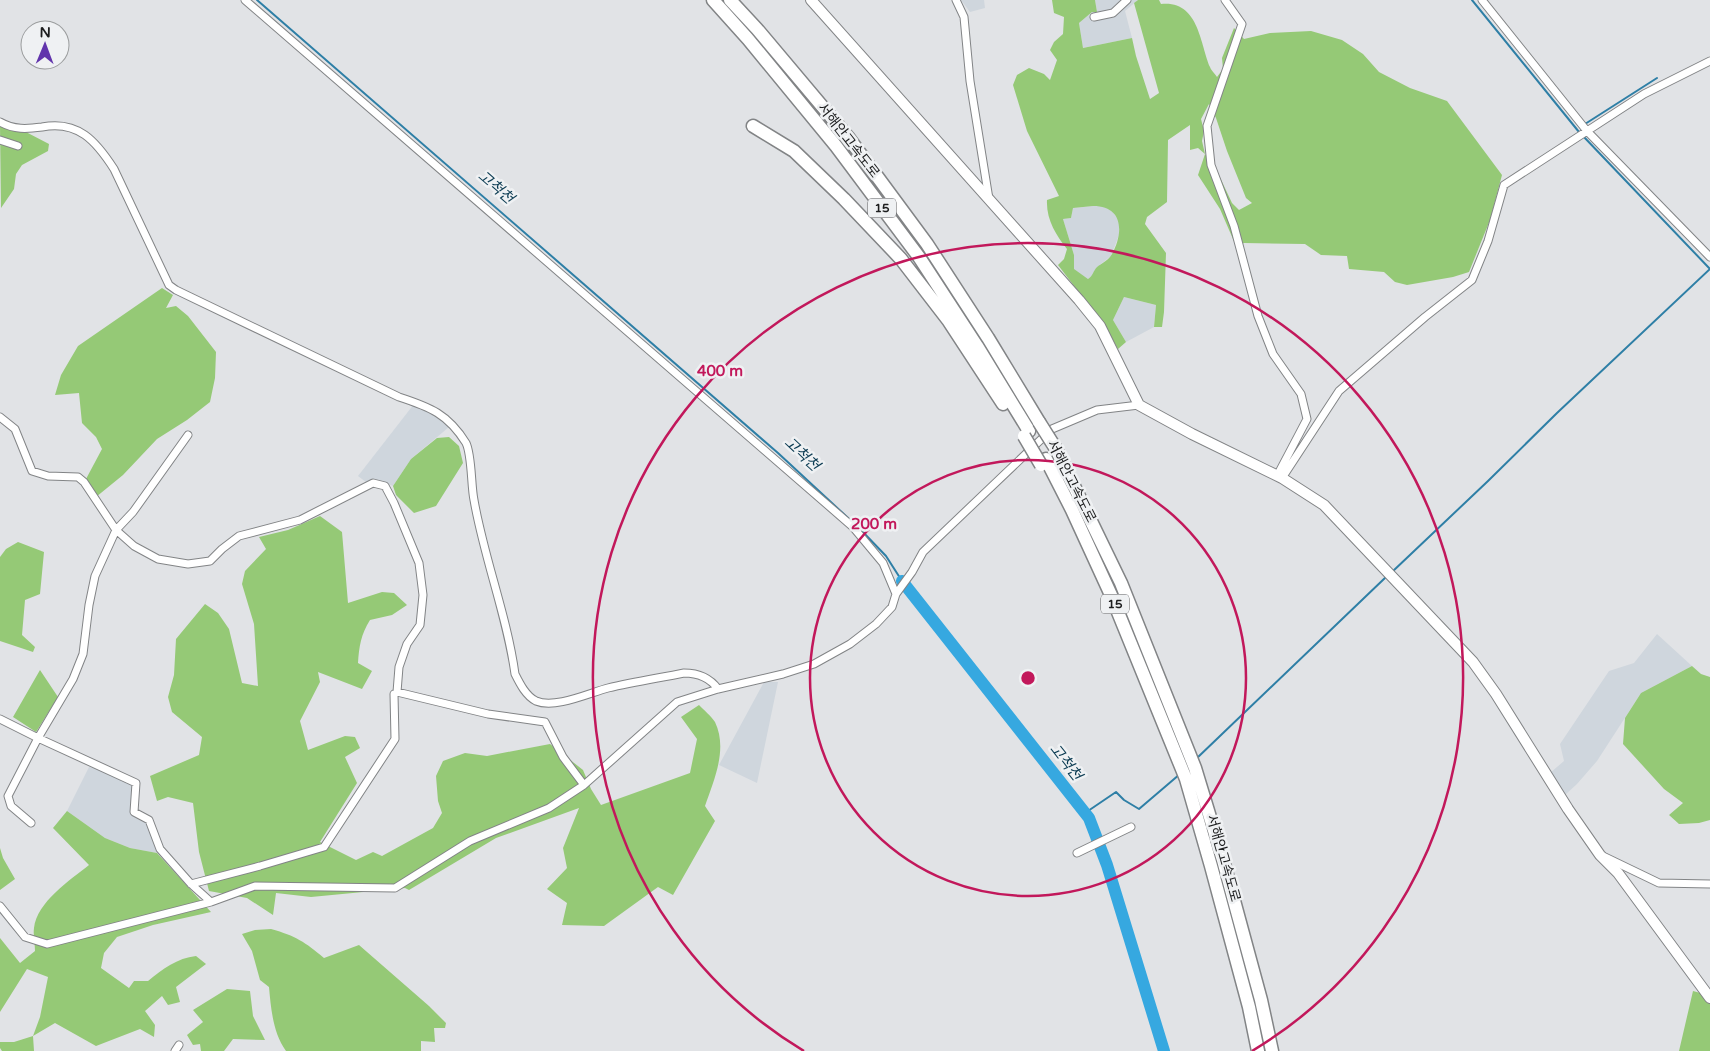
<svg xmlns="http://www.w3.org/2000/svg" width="1710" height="1051" viewBox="0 0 1710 1051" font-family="'Varela Round','Noto Sans KR',sans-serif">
<rect width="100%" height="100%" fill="#e1e3e6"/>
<path fill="#cfd6dd" d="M961,0H984L985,8L970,12Z
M1095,0H1138L1125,11L1132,38L1083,48L1079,23L1092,12H1097Z
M1093,206H1103L1113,212L1119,221V235L1111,256L1096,268L1092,276L1088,279L1074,270V255L1063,219L1071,218L1073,208Z
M1124,297L1156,305L1154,327L1126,342L1113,320Z
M414,404L432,411L449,427L411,459L393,486L380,481L366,482L358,476Z
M1657,634L1692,666L1641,693L1597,761L1577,784L1565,795L1550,773L1564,761L1560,744L1609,671L1634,663Z
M764,682H778L757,783L719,765Z
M89,767L102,770L134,784L133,815L148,823L157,853L130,848L105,838L67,811Z"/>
<path fill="#95c976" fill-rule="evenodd" d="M1052,0H1095L1097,12H1092L1079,23L1083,48L1132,38L1136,56L1150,99L1159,93L1134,3L1138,0H1159L1161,4C1199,0 1200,44 1210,67C1211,70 1215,74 1217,77L1223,69L1222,58L1234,28L1244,39L1270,33L1311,31L1342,40L1363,54L1379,72L1410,88L1447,101L1502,175L1490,220L1469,272L1453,277L1407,285L1395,282L1384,272L1349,269L1347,256L1321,255L1305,244L1244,243L1236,246L1220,209L1198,175L1205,154L1198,148L1190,150V125L1168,140L1167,202L1147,217L1145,224L1166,253L1164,312L1162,327H1154L1156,305L1124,297L1113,320L1126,342L1118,349L1107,329L1058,265L1064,259L1067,249C1056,235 1046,219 1047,200L1059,196L1027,131L1013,85L1017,75L1029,68L1044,74L1050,80L1057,60L1050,50L1054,42L1063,34L1064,17L1054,13ZM1209,104L1216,118L1227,151L1246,198L1252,203L1239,210L1232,203L1216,169L1205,154L1202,141L1204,131L1201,119ZM1093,206C1123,206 1124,232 1112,254C1109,260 1102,263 1097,267C1093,271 1093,276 1088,279L1074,269V255L1063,219L1071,218L1073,208Z
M0,126L24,131L49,144L48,151L22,165L16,174L14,189L1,208Z
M162,288L173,295L166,308L176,306L188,316L216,352L215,378L210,402L187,420L157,439L123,475L96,497L86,479L102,449L96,437L82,423L79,393L55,395L61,375L78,346Z
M449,437L459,446L463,463L436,506L414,513L396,495L393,486L411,459L437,438Z
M320,516L342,532L348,603L382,592L394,593L407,605L392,615L370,620C361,634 359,647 358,663L372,671L362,689L318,672L320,682L300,721L308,750L345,736L355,737L360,748L345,757L357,783L320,842L356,860L373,852L382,856L433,828L442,813L438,801L436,776L443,761L465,753L487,756L550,744L583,770L591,789L601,805L690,773L697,739L681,717L699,705C704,710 711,716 715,722C728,749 714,780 705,806L715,821L673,895L658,887L604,926L562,925L567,903L547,889L567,868L563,848L579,808L496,838L409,890L405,888L311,897L276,893L273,915L247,898L209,891L199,852L193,803L168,797L157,801L150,776L199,755L202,737L172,712L168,697L174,675L176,639L205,604L218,613L229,629L242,683L258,686L254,624L242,584L245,571L266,549L259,537L288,530Z
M18,542L44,552L40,594L25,600L22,635L35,647L33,652L0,641V557L6,549Z
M1692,666L1701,674L1710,677V820L1699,823L1679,824L1669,815L1683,803L1664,789L1623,744L1625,718L1641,693Z
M40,670L58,697L36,732L13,717Z
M67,811L105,838L130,848L157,853L211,912L153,925L117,937L104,953L101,968L129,988L134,981H148C163,969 177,958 196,956L206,964L176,987L180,1002L168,1005L162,996L145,1011L155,1025L154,1037L140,1029L96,1046L55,1023L33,1036L34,1051H2L0,1048V1042H14L33,1036L40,1017L48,977L27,969L0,1012V938L20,963L35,951C35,944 33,935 34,928C37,902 70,880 89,865L53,828Z
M0,848L3,858L15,879L0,890Z
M271,929C296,936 305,942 324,958L359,945L429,1006L446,1023L445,1028H434L435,1042L421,1041V1051H286C273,1033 271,1009 269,987L260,980L252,951L242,934L255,930Z
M227,989L250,991L253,1016L265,1040L233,1039L224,1051H201L200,1044L193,1045L187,1035L203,1022L193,1010Z
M1693,991L1704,994L1710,1002V1051H1679Z"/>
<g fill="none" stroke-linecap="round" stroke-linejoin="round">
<path stroke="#2e7fa6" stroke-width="2" d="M257,0L778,453L860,529L886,556L902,581
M1472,0L1579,132
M1585,124L1657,78
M1583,136L1710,269
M1392,572L1488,481L1557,413L1710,269
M1196,759L1386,577
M1085,813L1116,792L1124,800L1139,809L1180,774"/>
<path stroke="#36a8e0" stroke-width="12" d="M902,581L1089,818L1107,865L1164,1051"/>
<defs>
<path id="street" d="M245,0L853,527L883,563L896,594
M956,0L964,17L970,81L989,199
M1225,0L1242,24L1207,126L1211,165L1234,226L1258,316L1273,354L1301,394L1307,419L1277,476
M1482,0L1587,131L1710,257
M1094,17L1113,13L1127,0
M0,122C14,130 27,129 42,127C78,120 96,141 114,169L169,285L176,290L399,397C430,407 448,414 466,443C472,455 471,486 474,500C484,558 507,616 515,674C520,684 526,696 536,701C555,709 589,693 608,688C633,682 659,678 684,673C698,673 710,678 718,689
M0,140L18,146
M0,417L15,429L32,471L48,476L78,477L84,482L116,530L95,576L89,605L83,654L73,679L38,738L8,796L11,806L31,823
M188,435L133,512L116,530L134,546L158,559L188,564L210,561L222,549L239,536L300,520L373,483L385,486L394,503L419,563L423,595L420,625L407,644L399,667L397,692L488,714L545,722L563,757L584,785
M1282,478L1339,391L1425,317L1472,280L1488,241L1504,185L1644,94L1710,61
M0,719L38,738L136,783L134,812L149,820L160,849L191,884L211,902
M1077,853L1131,827
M1605,857L1659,883L1710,884
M191,884L260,866L324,847L395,739L394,694
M0,906L25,937L47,944L211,902L255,886L395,888L470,841L549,808L584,785L677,702L718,689L783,674L814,664L850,644L876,624L892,607L896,594L912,572L923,552L1052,429L1097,410L1139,405
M175,1051L179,1045"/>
<path id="secondary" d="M811,0L1079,300L1100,326L1139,405L1192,434L1282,478L1324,505L1473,662L1496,694L1568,809L1600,855L1618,873L1710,998"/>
<path id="highway" d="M713,0L748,39L836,146L919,257L977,346L1029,431
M730,0L757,29L848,137L927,244L988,338L1039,422
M753,126L794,151L844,199L901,259L948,320L1003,404
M1056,449L1121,583L1195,768L1223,860L1261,1000L1272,1051
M1046,459L1072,510L1111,595L1186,779L1211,866L1249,1007L1258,1051"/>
</defs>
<use href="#street" stroke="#828486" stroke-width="9"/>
<use href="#secondary" stroke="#828486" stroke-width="12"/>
<use href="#highway" stroke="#828486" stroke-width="15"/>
<use href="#street" stroke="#fff" stroke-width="7"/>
<use href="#secondary" stroke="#fff" stroke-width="10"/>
<use href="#highway" stroke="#fff" stroke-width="12"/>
<defs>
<path id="highway-bridge" d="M1039,422L1056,449
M1024,436L1041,465"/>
</defs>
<use href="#highway-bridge" stroke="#828486" stroke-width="15" stroke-linecap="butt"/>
<use href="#highway-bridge" stroke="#fff" stroke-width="12"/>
</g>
<g fill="none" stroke="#c2185b" stroke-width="2.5">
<circle cx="1028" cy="678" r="218"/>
<path d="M804 1051A435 435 0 1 1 1252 1051"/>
</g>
<g text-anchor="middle" stroke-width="5" stroke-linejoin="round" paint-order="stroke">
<g fill="#eff1f3" stroke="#5c5d5f" stroke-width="1">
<rect x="868" y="198.5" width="28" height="19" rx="4"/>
<rect x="1101" y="594.5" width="28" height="19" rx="4"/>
</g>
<g font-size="12" font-weight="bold" fill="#1d1e1f">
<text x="882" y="212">15</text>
<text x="1115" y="608">15</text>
</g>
<g font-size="14" fill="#1d1e1f" stroke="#eff1f3">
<text transform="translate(849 140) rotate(52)" y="5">서해안고속도로</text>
<text transform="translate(1072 481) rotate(63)" y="5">서해안고속도로</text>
<text transform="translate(1224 858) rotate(74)" y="5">서해안고속도로</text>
</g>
<g font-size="15" font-style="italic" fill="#0b3b52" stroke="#eff1f3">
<text transform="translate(496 187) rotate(41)" y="5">고척천</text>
<text transform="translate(802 454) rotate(43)" y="5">고척천</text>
<text transform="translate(1066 762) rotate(52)" y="5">고척천</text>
</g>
</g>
<circle cx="1028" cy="678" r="8" fill="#c2185b" stroke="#eff1f3" stroke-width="2.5"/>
<g font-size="15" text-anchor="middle" font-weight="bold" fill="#c2185b" stroke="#eff1f3" stroke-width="5" stroke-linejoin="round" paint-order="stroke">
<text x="720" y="376">400 m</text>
<text x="874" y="529">200 m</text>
</g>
<g transform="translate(45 45) rotate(1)"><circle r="24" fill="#eff1f3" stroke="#9b9d9e"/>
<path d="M0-4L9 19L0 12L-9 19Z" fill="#6134ac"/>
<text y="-8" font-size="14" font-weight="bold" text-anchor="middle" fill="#1d1e1f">N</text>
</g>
</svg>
